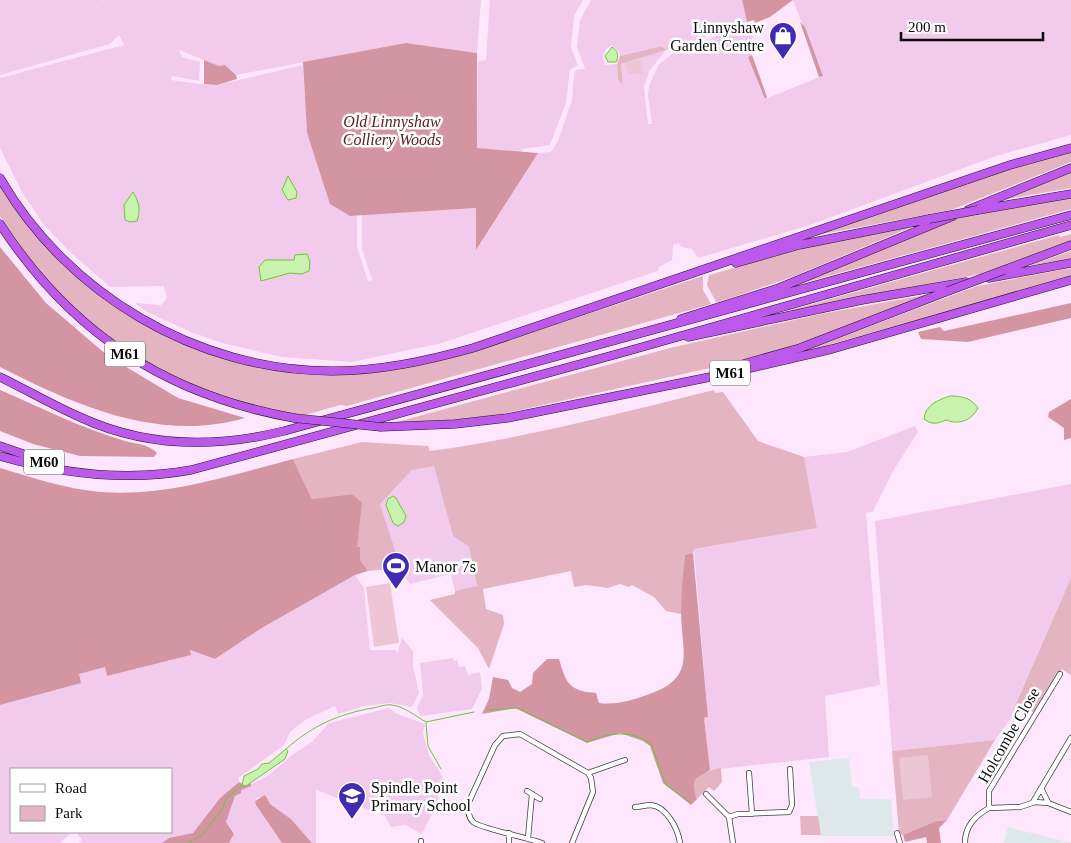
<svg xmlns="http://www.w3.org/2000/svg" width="1071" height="843" viewBox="0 0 1071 843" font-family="Georgia,serif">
<rect width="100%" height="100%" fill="#fee7fd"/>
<path fill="#dee7e9" d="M849,758L852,787H859L860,799H891L894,836H821L809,762Z
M1008,827L1071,843H1004Z"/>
<path fill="#f1caec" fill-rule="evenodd" d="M0,0H103L104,2V0H481L477,53L406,43L236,75L225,65L219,66L179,50L182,57L200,62L199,81L172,76L171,80L200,84L217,85L303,65L307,134L350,216L357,215V247L368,281L372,280L362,249V215L476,208L477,249L538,153L551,152L558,141L572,100L574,74L576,70L585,69L577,47L580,20L591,0H742L747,22L666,50L650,70L644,87L648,124H652L648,96L649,85L659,64L676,51L746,25L755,23L756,32L748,45L752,55L748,57L765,99L822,76L793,0H1071V135L996,156L810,225L698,258L692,249L681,247L679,243L673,245L672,260L659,267L658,271L442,343L352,362L282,357L222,343L191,332L145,311L135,303L161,305L167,298L164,286L110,287L68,250L44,225L22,192L0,148V78L124,45L119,35L110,44L0,75ZM612,45L619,52L620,56L662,46L665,50L621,64L623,83L618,80L617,64L605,65L603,56L606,49Z
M490,0H583L574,16L571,47L578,65L570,70L566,103L550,145L523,149L521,152L477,148L478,61L486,60Z
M915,426L918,432L893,471L873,511L866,513L880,685L825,696L829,757L710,770L704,718L708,717L694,549L817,528L804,457L847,452Z
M434,465L453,536L469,547L477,587L455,591L451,574L410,584L403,574L380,504L412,470Z
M1071,484V578L1016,702L1020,706L995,740L892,751L875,521Z
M355,575L364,588L370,650H396L397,654L402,638L413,651V666L419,693L412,707L390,703L364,706L338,714L335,706L305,720L290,732L284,745L238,778L239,782L220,798L193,833L169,838L162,843H79L82,840L76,832H171V769H11V832H72L60,843H0V705L80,683L78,674L105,667L107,676L191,655L190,650L215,659L260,629Z
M453,658L454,661L457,660L459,667L465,666L468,675L480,672L482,689L472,709L420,716L417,707L423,695L420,663Z
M389,708L397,714L425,724L423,733L429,755L443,777L440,783L438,801L422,834L405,825L391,827L385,816L316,790V843H312L291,819L258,797L255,800L256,805L282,843H229L234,834L226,822L235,795L240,790L269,775L292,755L312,742L329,723Z"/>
<path fill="#e5b4c3" d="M662,46L666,50L621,64L623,84L618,80L617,64L620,56Z
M1071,152V162L951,210L812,236L1014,167Z
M1071,171V188L1007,199Z
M0,184C82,321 244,395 402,369C444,362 486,347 527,334C586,315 644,295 703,276V290L711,304L347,406L340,405L302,416L252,408L183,382L139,358L100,331L69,304L39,272L0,216Z
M1071,197V209L792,286L962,216Z
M914,226L792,277L719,302H716L707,285L709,275L818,244Z
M1071,234V241L986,273L784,312L1059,235L1060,237Z
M1071,251V259L1031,265Z
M1071,268V277L799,353L977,286Z
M930,294L816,338L751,359L498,415L460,420L393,423L670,348L821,314Z
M714,390L715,393L723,392L758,441L804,457L817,528L694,549L693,553L685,555L681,614L666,611L654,597L632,585L629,587L620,584L608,588L586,585L574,587L571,571L483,589L486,609L503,615L504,624L489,669L478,648L430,600L455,594V591L477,586L469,547L453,536L434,466L412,470L380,504L401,568L368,571L360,560V547H357L352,494L312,499L293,459L362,442L428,446L430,451C527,438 620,413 714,390Z
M1071,578V675L1062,669L1034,713L1023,705L1020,706L1016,703Z
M995,740L947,820L936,821L903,835L899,833L892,751Z
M721,768L722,782L714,791L709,787L697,799L692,787C696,774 709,770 721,768Z
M800,816H818L821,835H801Z"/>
<path fill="#d495a3" d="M742,0H793L770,17L755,23L754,20L747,22Z
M800,22L805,27L823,76L819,77Z
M406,43L477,53V148L538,153L476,250V208L350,216L330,204L307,133L303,62Z
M752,55L767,97L765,99L748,57Z
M204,60L219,66L225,65L236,75L237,79L217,85L204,84Z
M0,247L46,303L108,356L178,398L245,418C159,443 75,405 0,367Z
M1071,303V318L968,342L921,339L918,332L940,327L944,331Z
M0,390C42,408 81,428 125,441C137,444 148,444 157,453L154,457L80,456L33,444L0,431Z
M1071,399V438L1064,440V428L1048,417L1049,412Z
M293,459L312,499L352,494L362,503L357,547H360V560L368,571L355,575L260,629L215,659L190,650L191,655L107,676L105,667L79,674L81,683L0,705V468C33,478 67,489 101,492C166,497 231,475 293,459Z
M693,553L708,717L704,718L710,770C694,779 690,780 697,799L691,805L663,783L650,746L643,741L620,733L587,743L515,708L482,714L489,699L493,677L508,680L512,688L520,692L532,684L533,673L547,659H559C566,683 569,691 596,693L599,703C615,705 629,701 644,696C697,679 682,656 681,613C681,594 683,574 685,555Z
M239,782L246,786L251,783V786L241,790V793L235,796L226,822L234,834L229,843H162L169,838L193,833L220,798Z
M265,795L270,804L291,819L312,843H282L256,805L255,801Z
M947,820L939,828L941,843H927L926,837L905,842L903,835L936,821Z"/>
<path fill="#edc6d6" d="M641,59L643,73L628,74L625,63Z
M390,583L399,643L374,647L366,587Z
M928,755L932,797L903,800L899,758Z"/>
<path fill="#caf2af" stroke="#6fc43b" d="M612,47C618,51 619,56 616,62H608L605,56Z
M288,176L297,192L296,198L288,200L282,190Z
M133,192C139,201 141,211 137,221L130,222L125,220L124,205Z
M307,254L310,262L309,271L302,274L290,273L261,281L259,267L265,260H294L295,255Z
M950,396C962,396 971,398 978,408C971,421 959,425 946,420C937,424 932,425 924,419C925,405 938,400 950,396Z
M393,496L396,498L406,516L404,522L398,526L393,523L386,505L388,499Z
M286,749L288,751L285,759L246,786L242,785L244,776L258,769L262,764L269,763Z"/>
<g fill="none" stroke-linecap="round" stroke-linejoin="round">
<path stroke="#6fc43b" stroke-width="1" d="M487,710L518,708L587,742C608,733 631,729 651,744L666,785L691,803
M426,723L428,746L441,769
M286,749C312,726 338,714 373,708C378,707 386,704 392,705C405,707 414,715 426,722L474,712
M188,843L202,835L223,808L226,799L242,785"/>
<defs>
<path id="minor" d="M588,773L625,760
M749,773L752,814
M1041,788L1048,802
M527,791L540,799
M706,794L729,817L733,843
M1033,802L1071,738
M635,807C640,807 646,805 651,805C667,807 678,829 680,843
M989,808L1020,807L1035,802L1048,803L1071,812
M729,817L738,814L789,812L792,805L790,769
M897,833L900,843
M528,838L532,794
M421,843V841
M509,843V833
M542,843C529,838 479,828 473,822C468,817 468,810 468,804L495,745L503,736L520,734L588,773L591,778L593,792L572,843
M965,843C965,826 975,816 989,808V791L1060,674"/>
<path id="motorway" d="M0,178C67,294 197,371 332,371C380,371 426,361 473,348L1010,165L1071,148
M968,210L1071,168
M978,210L1071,194
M0,224C71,333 166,395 294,418
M736,263L799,245L929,219
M1004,270L1071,245
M989,278L1071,263
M681,319L779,288L953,216
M688,337L862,300L966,282
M726,369L800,348L948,291
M0,377C27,390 54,406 82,418C148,448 216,448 284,431L1071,215
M381,427L455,424L507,418L725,374L832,349L1071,280
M0,446L52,464
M0,456C63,474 126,482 191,470L621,353L1071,225"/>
</defs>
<use href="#minor" stroke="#3d3d3d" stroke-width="6"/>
<use href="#motorway" stroke="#1b1b1b" stroke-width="9"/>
<use href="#minor" stroke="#fff" stroke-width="4.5"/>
<use href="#motorway" stroke="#bc58ec" stroke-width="8"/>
<defs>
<path id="motorway-bridge" d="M929,219L978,210
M948,291L1004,270
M294,418L381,427"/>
</defs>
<use href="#motorway-bridge" stroke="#1b1b1b" stroke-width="9" stroke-linecap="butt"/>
<use href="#motorway-bridge" stroke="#bc58ec" stroke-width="8"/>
</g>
<defs>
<symbol id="shop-pin" viewBox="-11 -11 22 30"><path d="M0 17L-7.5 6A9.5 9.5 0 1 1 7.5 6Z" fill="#422bb0" stroke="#fff"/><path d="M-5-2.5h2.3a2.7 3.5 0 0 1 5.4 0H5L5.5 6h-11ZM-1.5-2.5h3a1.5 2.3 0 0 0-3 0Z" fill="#fff"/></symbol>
<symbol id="stadium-pin" viewBox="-11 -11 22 30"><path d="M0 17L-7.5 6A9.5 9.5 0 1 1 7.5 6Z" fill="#422bb0" stroke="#fff"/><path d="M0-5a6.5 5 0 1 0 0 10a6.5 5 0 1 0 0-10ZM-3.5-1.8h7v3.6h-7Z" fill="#fff"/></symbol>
<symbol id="school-pin" viewBox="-11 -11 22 30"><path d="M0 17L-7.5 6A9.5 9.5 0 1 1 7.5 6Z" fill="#422bb0" stroke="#fff"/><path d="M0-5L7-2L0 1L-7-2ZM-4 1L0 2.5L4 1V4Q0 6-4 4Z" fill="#fff"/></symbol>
</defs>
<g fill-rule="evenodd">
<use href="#shop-pin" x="767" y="20" width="32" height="43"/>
<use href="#stadium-pin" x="380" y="550" width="32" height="43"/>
<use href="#school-pin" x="336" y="780" width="32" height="43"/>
</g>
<g text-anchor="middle" stroke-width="5" stroke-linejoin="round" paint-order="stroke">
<g fill="#fff" stroke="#545454" stroke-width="1">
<rect x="105" y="341.5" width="40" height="25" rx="4"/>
<rect x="710" y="360.5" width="40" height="25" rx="4"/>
<rect x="24" y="449.5" width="40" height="25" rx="4"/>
</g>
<g font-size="15" font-weight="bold" fill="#0a0a0a">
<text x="125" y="359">M61</text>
<text x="730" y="378">M61</text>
<text x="44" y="467">M60</text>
</g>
<g font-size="16" fill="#0a0a0a" stroke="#fff" text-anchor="start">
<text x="764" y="33" text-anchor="end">Linnyshaw<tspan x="764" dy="18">Garden Centre</tspan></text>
<text x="415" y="572">Manor 7s</text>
<text x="371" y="793">Spindle Point<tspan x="371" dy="18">Primary School</tspan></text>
</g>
<g font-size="16" font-style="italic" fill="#5c201f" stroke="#fff">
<text x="392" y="127">Old Linnyshaw<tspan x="392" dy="18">Colliery Woods</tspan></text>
</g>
<g font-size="16" fill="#0a0a0a" stroke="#fff">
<text transform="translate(1008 735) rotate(-60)" y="6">Holcombe Close</text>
</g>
</g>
<rect x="10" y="768" width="162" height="65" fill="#ffffff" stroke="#9d9d9d"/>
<rect x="20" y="784" width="25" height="8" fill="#ffffff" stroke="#9d9d9d"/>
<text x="55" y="793" font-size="15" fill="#0a0a0a">Road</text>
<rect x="20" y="806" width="25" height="15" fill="#e5b4c3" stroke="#9d9d9d"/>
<text x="55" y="818" font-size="15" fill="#0a0a0a">Park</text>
<path d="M901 32v8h142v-8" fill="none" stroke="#0a0a0a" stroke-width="2.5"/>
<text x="908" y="32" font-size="15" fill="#0a0a0a" stroke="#ffffff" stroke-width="4" paint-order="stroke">200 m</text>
</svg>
